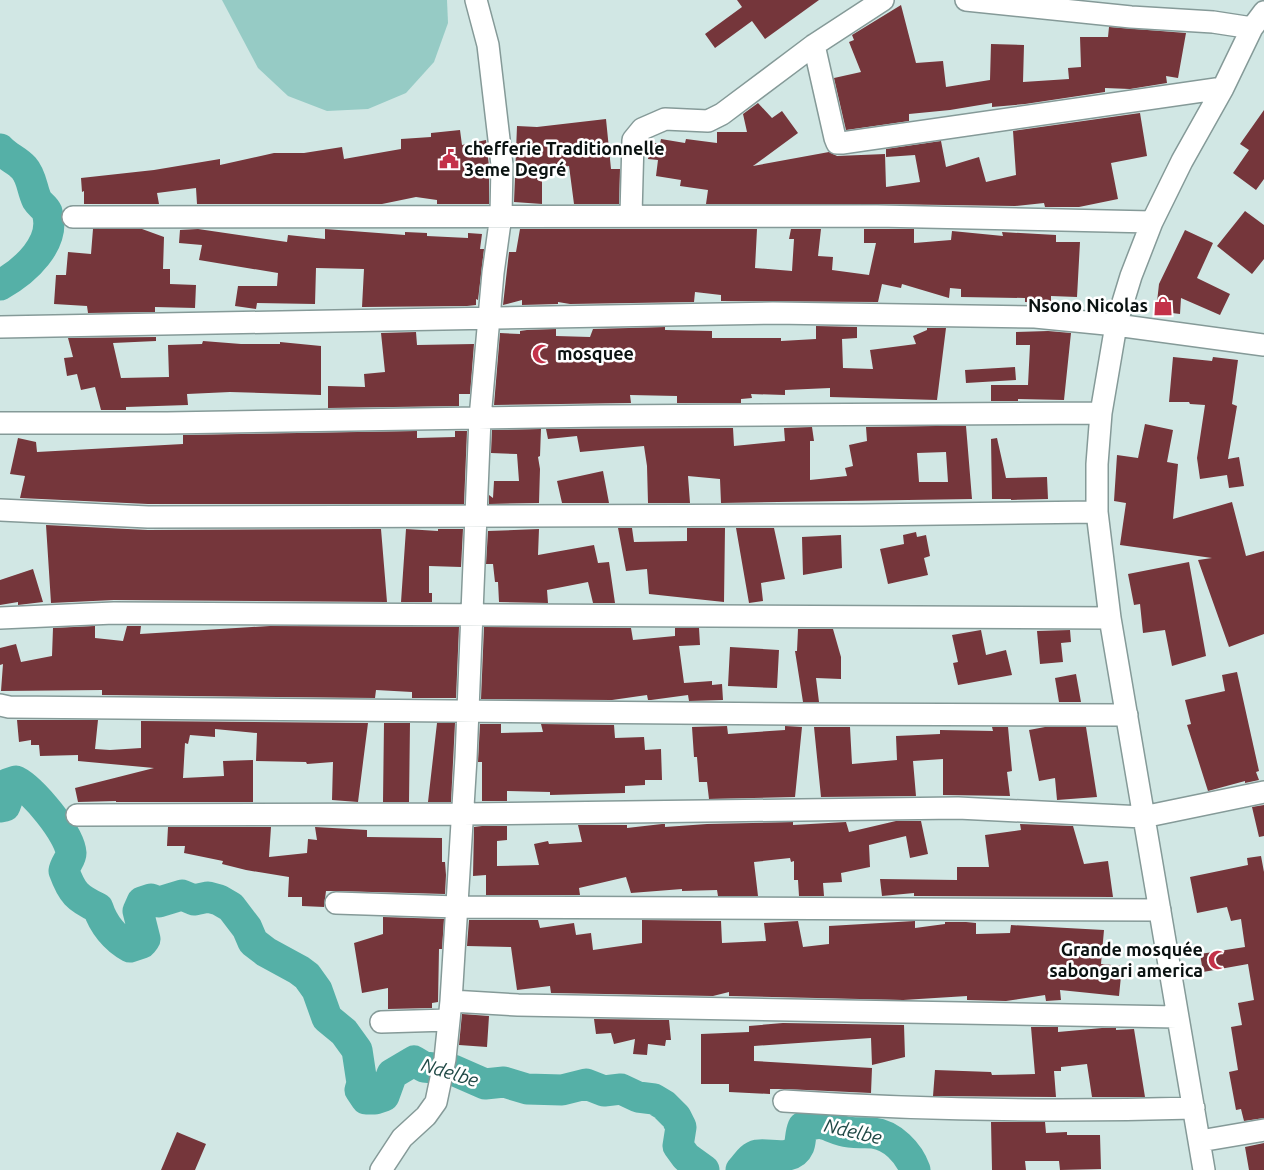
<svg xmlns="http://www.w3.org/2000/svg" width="1264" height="1170" viewBox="0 0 1264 1170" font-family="Ubuntu,sans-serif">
<rect width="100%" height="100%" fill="#d1e7e4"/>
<path fill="#96cbc5" d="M222,0H447L448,23L434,62L406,93L368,109L327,111L288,96L258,68Z"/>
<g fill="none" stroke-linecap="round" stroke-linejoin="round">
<path stroke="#55b0a7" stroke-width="31" d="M0,149C7,157 17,160 24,168C32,177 32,190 37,200C40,205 45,207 47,212C57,243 24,272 0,285
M0,807L5,806L9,795L7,784L16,781C32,789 70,834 71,853C71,859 65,864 64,871C72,893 77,898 98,908C103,924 115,939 130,947L142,943L145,939L138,911L142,902L151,899L159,902L182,895L194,900L208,897L219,900L231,907L247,928L253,942L266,952L299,970L307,976L317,990L327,1018L344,1032L357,1050L362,1083L360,1090L366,1099H375L384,1096L392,1074L414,1061L424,1067L453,1070L485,1084L504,1082L527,1089L562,1090L586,1084L604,1091L621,1089L638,1097L654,1099L664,1105L676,1117L681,1127L678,1146L686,1157L704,1170
M741,1170C747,1164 749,1157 758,1155C770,1153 792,1162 799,1146C801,1141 800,1134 803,1127C825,1120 823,1125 843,1131C853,1134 863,1132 873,1133C892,1135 909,1153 915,1170"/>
</g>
<path fill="#75363b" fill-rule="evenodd" d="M737,0H819L765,39L752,21L715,48L705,34L742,7Z
M901,5L916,63L943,61L946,87L990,80L991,44L1024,45L1023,82L1069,79L1068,68L1081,67L1080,37H1108L1109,27L1186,33L1178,78L1166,76L1167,83L1130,89L1105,88V92L1025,104L992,107V103L950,110L909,114V121L846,130L834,78L861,72L849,42L854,40L852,35Z
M758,103L772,118L782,111L798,133L753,166L829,152L837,156L885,154L886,187L920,182L915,155L886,157V149L941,141L946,167L979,157L986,182L1016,175L1013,131L1140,113L1147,156L1111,163L1118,199L1079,207H1045L1044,203L1015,206L877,204H706L708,190L680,186L681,180L656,176L658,160L648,159L650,142L660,144L661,139L685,143L686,139L717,143V132H747L743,114Z
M1264,110V179L1256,190L1233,173L1249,150L1240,144Z
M606,119L611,169H620L619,204H574L569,166L542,170V204L514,202L517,126L537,127Z
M460,130L462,145L486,140L489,166V204H437V200L416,197L382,204H197L196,188L157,193L159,204H84V191L82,192L81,178L154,170L220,159V165L274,153H304L342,147L344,159L401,149V139L431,137V133Z
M1245,211L1264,225V259L1252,274L1217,246Z
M93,229H142L164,237L163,269H170V284L196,285L195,308L155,307V312L88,313L87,306L54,304L56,275H66L68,252L91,254Z
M198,229L287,242L288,235L325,239V229L405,235V232L427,233V236L468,238V233L482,234L480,249H484L478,300L476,299V305L467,306L362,307L364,269L316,268L315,304L257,303L256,309L235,306L238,286H277L278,273L199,260L202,245L179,243L180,230Z
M520,229H757L755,268L792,271L794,239H789L791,229H821L818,256L833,257L832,270L869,275L876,243H864V229H914V243L951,240L952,231L1003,236L1002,232L1056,235V242H1080L1077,297L1051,296V303L1025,302V298L961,297V289L950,288L949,298L902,284L901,288L882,284L878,302L721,301V295L695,292L694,302L570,304L558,302V304L522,305V300L503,305L509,252H516Z
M1185,230L1213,243L1197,278L1230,294L1220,315L1181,298L1180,314L1156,311L1159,284Z
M816,326L857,327V338L842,339L843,368L873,369L870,350L916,344L913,336L927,330V328H946L937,400L830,397V388L785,390V395L751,394L752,398L741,399V403H677V396L630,395L631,403L494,405L500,333L520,334V331L527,330L556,329V336L590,337L593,329L665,327V330L712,331V338H781V341L816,339Z
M1048,331L1071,333L1064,400L1018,399V401H991V385H1028L1030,345H1016V332Z
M416,332L417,345L474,344L470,394H459V406L328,408V386L365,387L364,374L385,372L381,333Z
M156,337V341L113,343L121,378L169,377L168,345L202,344L203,341L241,344H280V342L321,346V395L230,392L187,394L188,405L126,407V410H101L95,387L81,390L77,374L67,376L64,358L73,357L68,338Z
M1173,357L1212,361L1213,357L1238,360L1232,404L1237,406L1228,459L1239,457L1244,486L1229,488L1227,475L1200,479L1197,458L1205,405L1190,404L1189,402H1169Z
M1015,367L1016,380L966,383L965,370Z
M1145,424L1173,430L1167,462L1178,464L1173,519L1232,502L1246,556L1264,551V634L1229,647L1198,560L1212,558L1120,545L1126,503L1114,501L1117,455L1138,458Z
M936,426H966L972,499L721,503L720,479L688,476L690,503H648L647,466L644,446L580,452L577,436L548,439L546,429L733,428L734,446L785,441L784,428L812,427L814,441H810V480L847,476L845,468L853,466L849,445L867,441L866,427ZM946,452L948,482H919L917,453Z
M541,429L540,456L538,457L540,469L539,503L489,504V495L493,498L494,481H519L517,454L491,453L492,430Z
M417,431V438L455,437V431H467L464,504H148L20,498L25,476L10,474L18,438L36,442L37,452L183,444V435Z
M997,438L1006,478L1047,477L1048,499L1011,500V499H992L991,439Z
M603,471L609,503H562L557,481Z
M46,525L148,530L381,529L387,602L114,600L51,603Z
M618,528H632L634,542L687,541V528H725L724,602L649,594L647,569L626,571Z
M736,528H774L785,579L761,583L763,601L749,603Z
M406,529L438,531V529H463L461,567L429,566V593H432V602H401Z
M539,529L538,555L594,545L598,563L609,562L615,603H593L588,582L547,590L548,603L499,602L498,582H495L493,564H486L488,531Z
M916,532L917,537L926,535L930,556L924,558L928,575L888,584L880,549L904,544L903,535Z
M841,535L842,568L803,575L802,537Z
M1189,562L1206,656L1172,666L1165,630L1143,633L1140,604L1134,605L1128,574Z
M33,569L43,602L18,605V602L0,605V580Z
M95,626V638L123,641L127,626H141L140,634L270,626L459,627L456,698H412V692L376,690L375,698L102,695V690L1,691L3,664L0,665V648L16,644L21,662L52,656L53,628Z
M484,627L631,628L633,640L675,636V628H699L700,645L679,646L684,683L712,681V685L722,684L723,700L689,701L688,695L651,700H648L647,695L612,700L481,699Z
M798,629H833L841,657V679L816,678L819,702H803L795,651H797Z
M981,630L986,655L1006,650L1012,675L958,685L953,663L958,662L952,635Z
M1070,630L1071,642L1061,643L1063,662L1040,664L1037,631Z
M730,647L779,650L777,688L728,686Z
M1237,672L1259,771L1256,772L1259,780L1245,783V781L1208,791L1187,725L1191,724L1185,700L1225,691L1222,675Z
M1076,674L1081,702H1059L1055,678Z
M17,720H98L95,749L110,750L141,748V721L368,723L358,802L332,800L333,762L307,764L306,762L256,761L257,733L215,729V737L190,735L188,744L185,743L183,778L224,776L223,761L253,760V802H116V801L78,802L75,788L154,768L78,761V755L40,756L39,745H31V740L19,742Z
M384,723H410L409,802H383Z
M437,723H455L451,802H428Z
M480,724H501V733L543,732L541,724L614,725L615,738L644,737L645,750L661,749L662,780H645V785L625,786V793L550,795V792L507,791V801H482V762H478Z
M727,726L728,734L785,730V726L802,727L795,797L709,799L707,782H699L697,757H694L692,727Z
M814,727H850L852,764L897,760L896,736L940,734V730L993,731L992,727H1008L1012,771L1007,772L1010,796L943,795V759L913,761L916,796L821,797Z
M1045,727H1086L1097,797L1057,800L1055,778L1039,781L1029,730Z
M1264,805V836L1259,837L1252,807Z
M896,821H921L928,854L910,858L906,836L869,845L870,867L841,873L842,882L823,883L824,896H799L798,880H794V861L791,862L790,858L754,862L758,896H718L717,890L682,891V889L631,893L626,877L579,888L580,895H486V875L473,876L474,827L482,826H507V840L497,841V866L539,865L534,844L548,841L549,844L582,842L578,825H627V828L662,824H665V827L707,824L793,822V825L846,822L849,832Z
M1020,824L1073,826L1084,864L1108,861L1113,897L914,896V893L882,896L880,879L957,880V867H989L985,835L1021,830Z
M168,827H271L269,857L307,853L308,839L317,840L315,827L367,830V837L442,838V862H445L446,875L445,894L336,891H326L324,907L302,906V897H288L289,877L246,870L222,864L223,861L184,853L185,846H167Z
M1261,856L1264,872V1118L1244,1121L1241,1109L1236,1110L1229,1072L1238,1070L1231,1027L1242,1025L1238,1003L1254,1000L1248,964L1203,972L1200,954L1245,947L1241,919L1231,921L1227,907L1197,913L1190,877L1248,865L1247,858Z
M383,917L444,919L442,949H439L438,1002L432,1003V1008L388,1009V988L362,993L354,943L383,934Z
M469,920H538L540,928L574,923L576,935L591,933L593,950L642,943V920L721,921L722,943L766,941L764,923L798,921L803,947L829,944V926L915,921V928L945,924V922H966L976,923V934L1010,933L1011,925L1104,930L1101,964L1122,966L1119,996L1060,990L1061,1000L1046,1001L1045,995L1006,1001L967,1000V996L903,1000L729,996V992L713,996L551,993L550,986L517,990L511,947L467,946Z
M462,1014L489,1016L487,1047L459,1045Z
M594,1019L669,1020L671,1040H666L665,1046L648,1044L647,1055L633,1054L635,1039L614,1044L611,1033L596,1034Z
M783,1023L904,1025L905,1057L872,1065L871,1038L754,1046V1061L872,1068L871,1093L785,1089H770V1094L729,1092V1084H701V1034L749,1032V1026Z
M1031,1027H1058V1032L1102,1028H1116V1030L1134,1029L1145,1097H1092L1087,1064L1061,1067V1071H1054L1056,1097L933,1096L935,1070L991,1072L992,1075L1035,1074Z
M991,1122H1045L1046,1133L1067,1132V1135H1100L1101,1169L1060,1170L1059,1161H1025L1026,1170H992Z
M177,1132L206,1144L195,1170H161Z
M1264,1143V1170H1249L1245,1147Z"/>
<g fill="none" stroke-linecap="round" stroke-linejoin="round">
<defs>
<path id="minor" d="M966,0L1131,17L1213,22L1252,28
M814,45L835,138L837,143H842L1223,88
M631,215L633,140L642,129L665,119L708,121L722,114L814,45L883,0
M73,217L877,216L1152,222
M0,327L773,313L1035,317L1116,325L1264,345
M0,423H167L601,416L1101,413
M0,510L148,517L862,515L1097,512
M0,618L114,613L1110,618
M0,705L9,707L793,714L1127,715
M77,815L463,814L958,808L1143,817L1264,792
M336,903L457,907L1160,910
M451,1001L518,1005L1177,1017
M381,1022L448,1020
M784,1101C920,1110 1058,1112 1194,1108
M1200,1141L1264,1130
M381,1170L402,1138L426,1116L436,1102L445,1059L451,1001L466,758L480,418L493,273L501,215L502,165L488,45L476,0
M1204,1170L1110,618L1097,512V464L1101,413L1116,325L1131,276L1152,222L1182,161L1223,88L1252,28L1264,12"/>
</defs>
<use href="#minor" stroke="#859a98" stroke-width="24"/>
<use href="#minor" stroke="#fff" stroke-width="21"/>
</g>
<defs>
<symbol id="civic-bare" viewBox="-9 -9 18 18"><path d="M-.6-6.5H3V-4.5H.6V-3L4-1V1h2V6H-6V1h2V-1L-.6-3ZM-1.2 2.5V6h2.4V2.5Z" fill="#c33249" stroke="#fff" stroke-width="2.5" paint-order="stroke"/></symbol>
<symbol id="shop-bare" viewBox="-9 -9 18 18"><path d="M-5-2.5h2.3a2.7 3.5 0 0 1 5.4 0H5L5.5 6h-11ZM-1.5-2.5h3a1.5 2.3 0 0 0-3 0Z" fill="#c33249" stroke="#fff" stroke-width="2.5" paint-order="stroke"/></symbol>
<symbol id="mosque-bare" viewBox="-9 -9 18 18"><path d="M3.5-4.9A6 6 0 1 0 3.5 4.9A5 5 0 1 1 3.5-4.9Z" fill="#c33249" stroke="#fff" stroke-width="2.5" paint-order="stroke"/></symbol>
</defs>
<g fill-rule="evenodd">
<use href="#civic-bare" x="435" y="145" width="28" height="28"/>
<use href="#shop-bare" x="1149" y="292" width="28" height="28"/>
<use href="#mosque-bare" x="528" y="340" width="28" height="28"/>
<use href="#mosque-bare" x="1204" y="946" width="28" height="28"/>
</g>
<g text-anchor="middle" stroke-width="5" stroke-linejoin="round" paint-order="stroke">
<g font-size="18" font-weight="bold" fill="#0a1211" stroke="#fff" text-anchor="start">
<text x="464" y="155">chefferie Traditionnelle<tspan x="464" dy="21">3eme Degré</tspan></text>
<text x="1148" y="312" text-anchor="end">Nsono Nicolas</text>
<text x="557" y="360">mosquee</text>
<text x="1203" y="956" text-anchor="end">Grande mosquée<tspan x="1203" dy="21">sabongari america</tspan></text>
</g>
<g font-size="19" font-style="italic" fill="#204946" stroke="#fff">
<text transform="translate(450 1072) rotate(17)" y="7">Ndelbe</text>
<text transform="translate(853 1131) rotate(13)" y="7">Ndelbe</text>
</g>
</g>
</svg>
